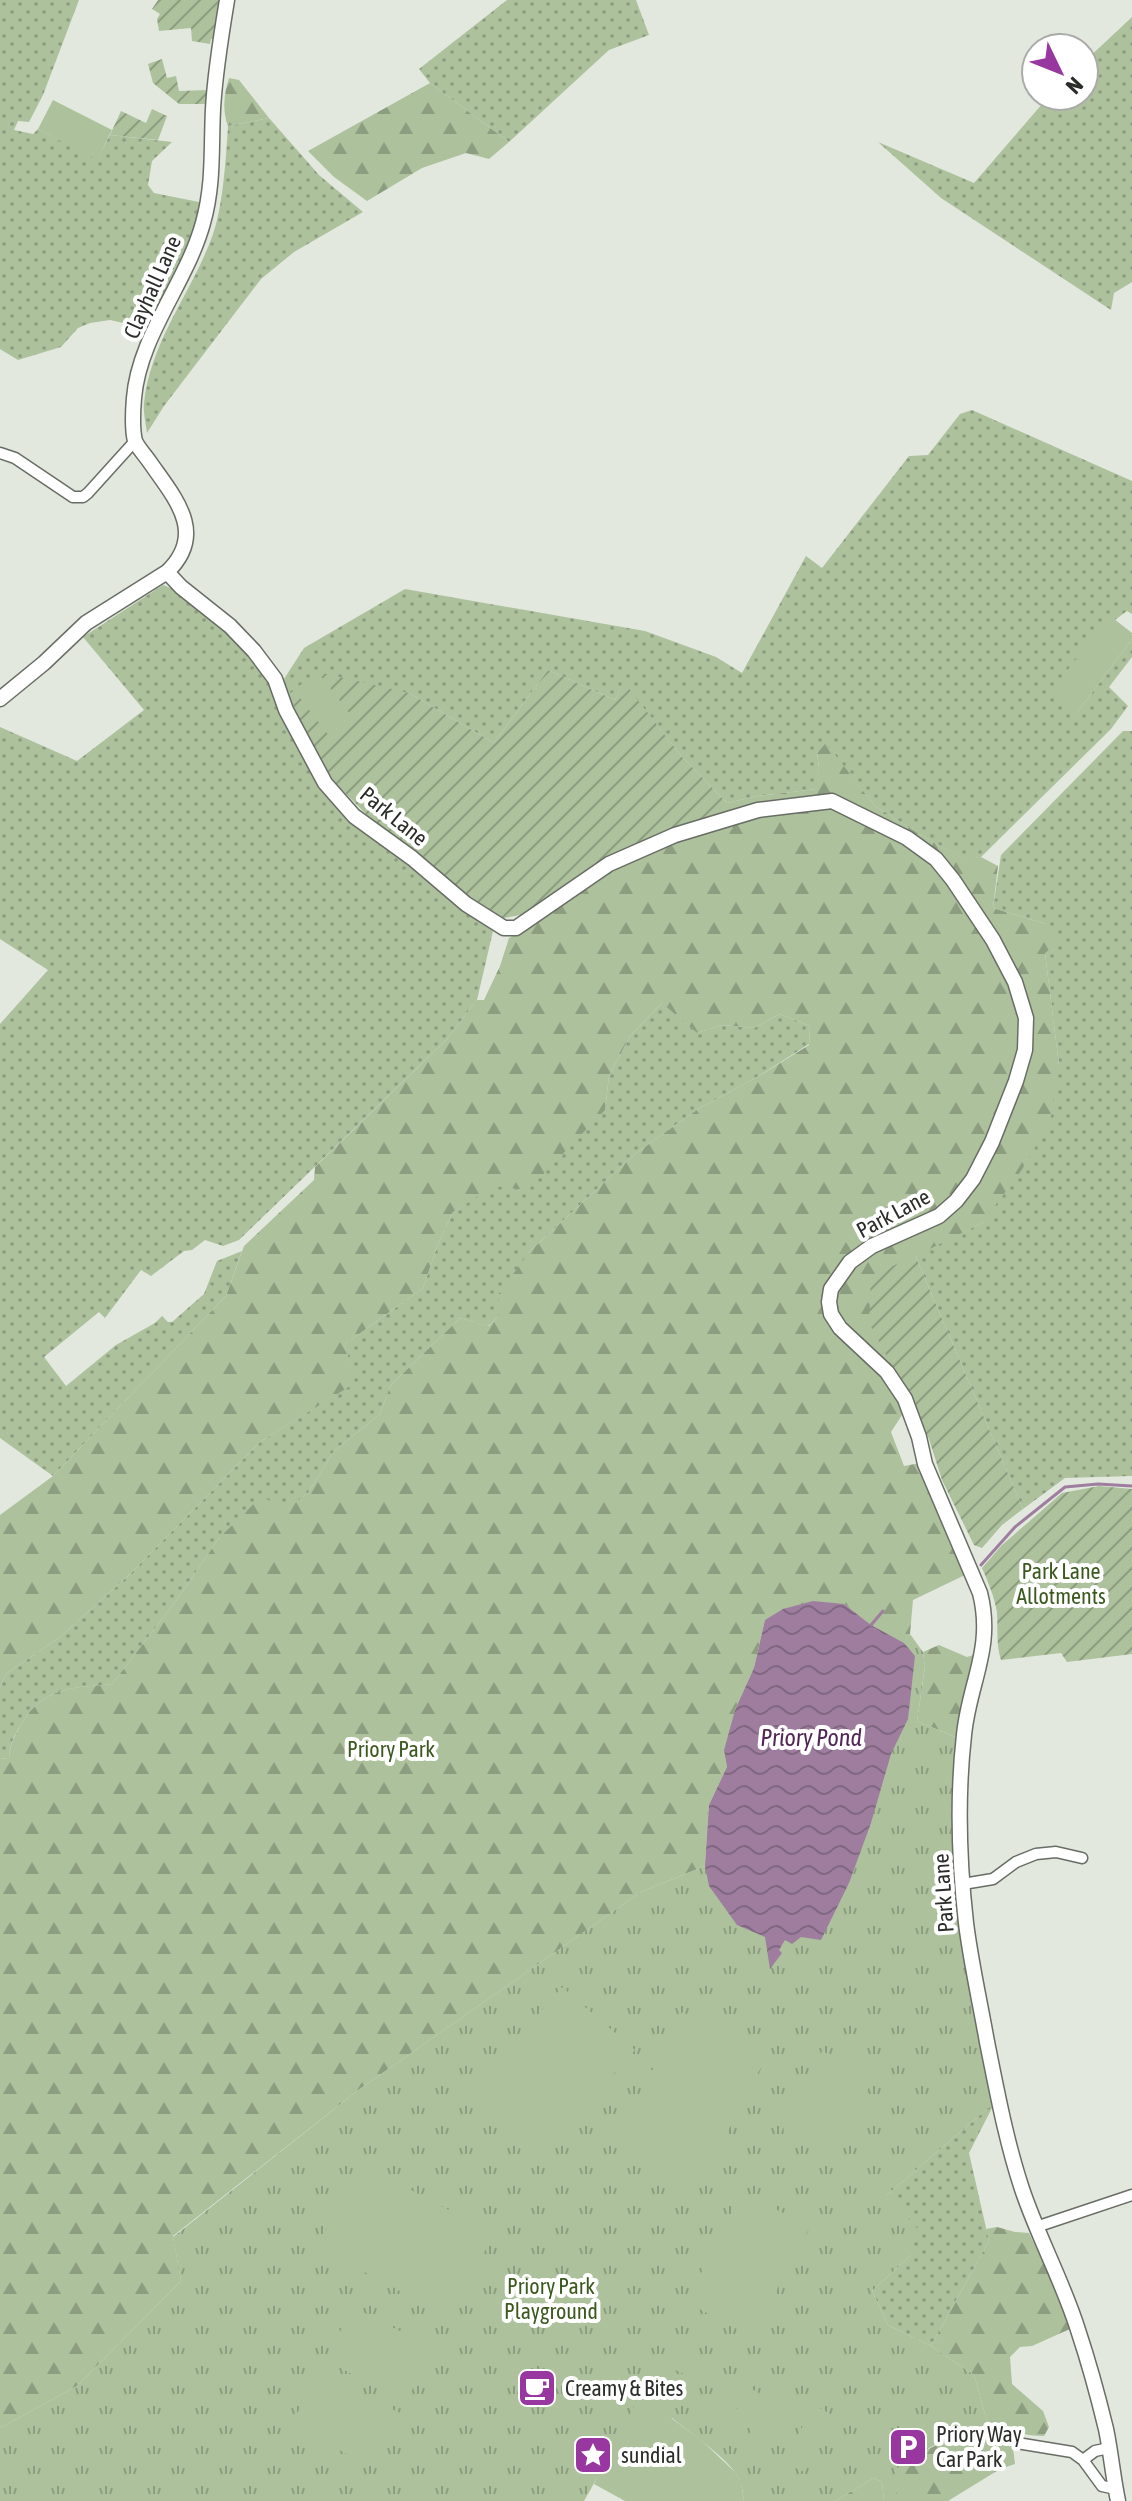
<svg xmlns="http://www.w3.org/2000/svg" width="1132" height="2501" viewBox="0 0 1132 2501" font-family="'Asap Condensed',sans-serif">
<defs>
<pattern id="grass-dots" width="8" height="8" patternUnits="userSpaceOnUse" patternTransform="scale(2)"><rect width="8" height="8" fill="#adc19d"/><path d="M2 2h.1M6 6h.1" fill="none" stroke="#8d9d80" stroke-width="1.8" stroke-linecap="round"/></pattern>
<pattern id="forest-firs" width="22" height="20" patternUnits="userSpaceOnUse" patternTransform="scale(2)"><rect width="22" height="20" fill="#adc19d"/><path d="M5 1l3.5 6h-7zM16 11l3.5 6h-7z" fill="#8d9d80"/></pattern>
<pattern id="park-tufts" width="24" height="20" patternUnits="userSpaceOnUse" patternTransform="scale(2)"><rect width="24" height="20" fill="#adc19d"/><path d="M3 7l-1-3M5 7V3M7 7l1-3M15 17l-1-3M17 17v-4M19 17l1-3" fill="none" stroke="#8d9d80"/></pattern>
<pattern id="garden-furrows" width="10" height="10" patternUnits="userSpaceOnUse" patternTransform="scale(2)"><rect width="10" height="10" fill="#adc19d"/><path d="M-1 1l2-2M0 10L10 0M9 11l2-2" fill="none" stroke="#8d9d80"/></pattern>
<pattern id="water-waves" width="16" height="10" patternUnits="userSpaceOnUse" patternTransform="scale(2)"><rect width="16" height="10" fill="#9e7d9f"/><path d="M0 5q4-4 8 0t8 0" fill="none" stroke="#816782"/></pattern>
</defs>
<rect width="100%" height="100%" fill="#e2e8de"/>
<path fill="url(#grass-dots)" d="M0,0H79L43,95L29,122L18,121L14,130L33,134L38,129L97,159L110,135L172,142L152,161L148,185L154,193L204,203C194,249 166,285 149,329L110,320L90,323L78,328L61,347L18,360L0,349Z
M507,0H636L649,35L609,50L509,142L430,83L419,69Z
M1132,17V282L1114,293L1111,310L941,198L878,142L974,183L1049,96H1084V62Z
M269,118L319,175L363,212L294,252L261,279L164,406L147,433C146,424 143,412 144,403C151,340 191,294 212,237C223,208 226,158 228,126Z
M972,410L1132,481V614L1127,611L1115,620L1109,616L1076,714L1132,639V657L1109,687L1128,706L1111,729L981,857L966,860L919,834L874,805L826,744L817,753L819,768L817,789L758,796L727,803L682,757L623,682L615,700L548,670L494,743L409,693L288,695L282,682L304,648L405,589L645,631L716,657L742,673L806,556L822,568L909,456L928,455L960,414Z
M163,585L181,592L242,648L266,678L320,789L356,825L408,864L465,912L493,931L477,1000L447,1039L239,1240L223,1246L205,1240L192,1250L184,1251L151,1276L141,1270L105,1318L99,1312L44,1357L66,1386L116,1345L155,1323L162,1316L168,1322H172L204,1294L217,1261L242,1251L226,1296L53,1476L0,1438V1024L48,970L0,939V727L77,761L144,710L83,637Z
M1123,731H1132V1476L1065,1478L1023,1509L915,1255L982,1223L1059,1065L1045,953L1046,924L993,908L1001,855Z
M663,1002L697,1033L722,1025L754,1028L780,1014L810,1026L809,1044L759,1076L698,1109L635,1154L529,1252L504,1311L488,1326L460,1318L390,1386L380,1414L334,1451L308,1493L285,1511L219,1538L176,1601L112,1684C74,1688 44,1686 22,1723C14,1736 10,1743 9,1758L0,1759V1687L6,1674L60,1637L128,1576L260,1442L354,1383L345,1344L423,1288L438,1244L453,1212L605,1110L609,1076L630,1036Z
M995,2102L969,2153L989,2241L931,2346L888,2325L872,2291L911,2255L887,2195Z"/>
<path fill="url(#forest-firs)" d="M229,78L239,80L269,118L228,126C222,111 224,93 229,78Z
M430,83L509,142L489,159L466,153L422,168L367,201L334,177L308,151Z
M826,743L874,805L919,834L965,859L981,857L998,866L993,908L1046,924L1063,938L1045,953L1059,1065L1050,1122L1021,1171L982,1223L871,1278L911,1401L891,1432L904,1466L920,1463L949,1542L965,1575L913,1600L910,1634L904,1643L871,1625L844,1604L765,1620L754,1668L735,1710L724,1750L727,1767L709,1805L705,1866L641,1892L357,2091L173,2236L181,2281L77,2386L0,2428V1759L9,1758C10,1743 15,1735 22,1723C44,1686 74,1688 112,1684L176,1601L219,1538L262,1496L285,1510L308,1493L334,1451L380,1414L390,1386L460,1318L489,1326L503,1311L497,1296L529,1252L635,1154L698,1109L759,1076L809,1045L810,1026L780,1014L754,1028L722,1025L697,1033L662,1003L630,1036L609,1076L605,1110L528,1190L494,1186L453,1212L438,1244L423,1288L345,1344L355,1383L260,1442L128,1576L60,1637L6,1674L0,1687V1515L53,1476L226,1296L244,1246L314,1180L315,1167L447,1039L477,1000H484L500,966L509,938C542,920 568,892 600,874C639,851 684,837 727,824V803L758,796L816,789L819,768L817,753Z
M939,1645L967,1657L977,1654L960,1739L917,1721L925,1667L923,1652Z
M997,2227L1015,2232L1029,2233L1057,2292L1070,2329L1032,2346L1020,2347L1010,2357L1012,2384L1043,2411L1049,2427L1044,2436C1022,2436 1006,2429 987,2421L974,2375L931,2346L989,2241L986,2229Z
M973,2435L997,2441L1013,2448L1015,2464L1000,2469L948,2501H896L895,2469C921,2453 942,2438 973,2435Z
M874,2478L882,2482L884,2501H835Z"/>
<path fill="url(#park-tufts)" d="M813,1601L844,1604L871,1625L904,1642L910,1634L923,1652L925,1666L917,1721L960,1739L958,1860L995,2102L887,2195L918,2229L911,2255L872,2291L888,2325L931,2346L974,2375L987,2421L1013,2432V2448C960,2424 940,2440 896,2469V2501H884L882,2482L874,2478L835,2501H744C743,2493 742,2484 738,2477C728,2458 689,2432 672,2418L597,2478L584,2501H0V2428L77,2386L181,2281L173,2237L357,2091L641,1892L705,1866L709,1805L727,1767L724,1750L735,1710L754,1668L765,1620L783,1609Z"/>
<path fill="url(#garden-furrows)" d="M158,0H219L217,39H211L210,44L192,41L191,28L159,31L157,19L160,14L152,9Z
M162,59L167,78L176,76L179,91L209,90L210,98L205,104H179L153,83L148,64Z
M152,109L167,116L158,140L110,135L121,111L146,123Z
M548,670L615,700L623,681L682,757L727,803V812L665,832L532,913L504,918L447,882L407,845L369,817L334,782L310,740L288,695L318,672L409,693L494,743Z
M915,1255L1023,1509L1002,1525L982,1548L974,1545L942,1480L929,1439L911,1401L869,1323L871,1277Z
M1099,1486L1132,1489V1654L1067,1662L1061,1653L1001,1660C996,1644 998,1630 997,1613C995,1598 988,1582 982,1568L1002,1545L1062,1493Z"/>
<path fill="#adc19d" d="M53,100L112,130L97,160L38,129Z
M1109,615L1132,633V639L1076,714L1049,695Z
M318,672L353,718L329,736L294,690Z
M562,1987L635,2050L536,2163L464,2099Z
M682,2012L767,2056L698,2189L614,2145Z
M822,2051L874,2077L835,2156L783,2130Z
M362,2164L494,2234L449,2317L317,2247Z
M743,2192L810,2227L752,2337L686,2302Z
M353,2307L433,2348L406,2402L325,2360Z
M672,2347L707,2365L699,2382L664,2364Z
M661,2369L695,2387L687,2403L653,2385Z
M319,2371L400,2413L372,2467L291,2425Z
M724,2374L759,2393L750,2409L716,2391Z
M712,2396L747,2414L739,2431L703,2412Z
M769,2396L791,2408L771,2446L749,2434Z
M637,2400L671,2418L701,2440L735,2472L741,2482L744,2501H625L594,2484Z
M814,2405L834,2416L804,2472L783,2462Z"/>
<path fill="url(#water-waves)" d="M813,1601L844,1604L871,1625L904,1643L915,1656L908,1719L891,1754L871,1823L849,1883L821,1940L801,1937L792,1944L785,1940L779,1950L782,1953L770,1969L765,1937L737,1925L709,1886L705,1866L709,1805L727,1767L724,1750L735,1710L754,1668L765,1620L783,1609Z"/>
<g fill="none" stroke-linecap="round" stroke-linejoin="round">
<path stroke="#9e7d9f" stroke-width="3" d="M981,1565L1015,1527L1065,1487L1098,1484L1132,1486
M871,1625L883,1611"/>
<defs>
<path id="street" d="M0,453L15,458L73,497H83L88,493L135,441
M963,1884L993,1879L1016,1862L1036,1854L1056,1852L1082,1858
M1036,2227L1132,2195
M1017,2443L1072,2452L1083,2460L1102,2486L1116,2489
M1083,2460L1095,2451L1109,2448"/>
<path id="secondary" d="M167,572L181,587L230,626L254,651L275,679L286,710L325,783L354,816L412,858L466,904L504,928H516L609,864L675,835L758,810L832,801L907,838L936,859L953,880L993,940L1015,982L1026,1018L1025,1050L1016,1081L992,1142L973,1179L956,1201L939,1216L872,1246L850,1262L831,1289L829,1302L831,1314L840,1328L887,1372L905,1399L919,1437L925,1464L980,1593C994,1648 969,1683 964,1735C957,1797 959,1861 966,1923C971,1963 980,2002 987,2042C997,2091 1006,2141 1022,2189C1038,2237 1063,2282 1078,2330C1089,2363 1098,2396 1106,2429C1111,2453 1113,2477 1118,2501
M0,699L44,663L86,623L167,572C208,533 174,497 149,461C145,455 138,448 135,441C132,429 133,410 134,398C139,336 187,282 203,223C214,184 211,149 213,109C215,72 221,36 227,0"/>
</defs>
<use href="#street" stroke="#686d65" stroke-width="13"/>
<use href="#secondary" stroke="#686d65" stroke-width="17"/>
<use href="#street" stroke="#fff" stroke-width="10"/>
<use href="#secondary" stroke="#fff" stroke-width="14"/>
</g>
<defs>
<symbol id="cafe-square" viewBox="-11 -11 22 22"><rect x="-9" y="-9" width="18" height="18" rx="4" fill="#98379f" stroke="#fff"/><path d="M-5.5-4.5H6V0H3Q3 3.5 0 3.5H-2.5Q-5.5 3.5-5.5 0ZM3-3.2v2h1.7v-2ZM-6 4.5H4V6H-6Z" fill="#fff"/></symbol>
<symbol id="parking-square" viewBox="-11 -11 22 22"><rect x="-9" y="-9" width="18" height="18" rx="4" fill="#98379f" stroke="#fff"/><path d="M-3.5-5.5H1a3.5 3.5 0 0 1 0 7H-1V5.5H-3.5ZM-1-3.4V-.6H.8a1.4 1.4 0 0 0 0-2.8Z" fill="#fff"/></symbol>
<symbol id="sight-square" viewBox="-11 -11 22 22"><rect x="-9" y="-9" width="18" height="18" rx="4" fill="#98379f" stroke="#fff"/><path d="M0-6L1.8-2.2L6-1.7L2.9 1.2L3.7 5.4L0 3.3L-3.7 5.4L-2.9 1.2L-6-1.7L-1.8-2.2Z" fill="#fff"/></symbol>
</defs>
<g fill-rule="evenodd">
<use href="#cafe-square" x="515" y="2366" width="44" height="44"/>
<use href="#parking-square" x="886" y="2425" width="44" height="44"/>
<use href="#sight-square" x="571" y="2433" width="44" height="44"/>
</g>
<g text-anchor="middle" stroke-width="8" stroke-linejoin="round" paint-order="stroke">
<g font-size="22" fill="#2a2d29" stroke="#fff">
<text transform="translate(152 287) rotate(-66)" y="8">Clayhall Lane</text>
<text transform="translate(394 816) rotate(39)" y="8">Park Lane</text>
<text transform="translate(893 1213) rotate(-28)" y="8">Park Lane</text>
<text transform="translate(943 1893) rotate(-94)" y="8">Park Lane</text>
</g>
<g font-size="22" fill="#3b591e" stroke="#fff">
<text x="1061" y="1579">Park Lane<tspan x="1061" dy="25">Allotments</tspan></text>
<text x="391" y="1757">Priory Park</text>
<text x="551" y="2294">Priory Park<tspan x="551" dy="25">Playground</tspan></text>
</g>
<g font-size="22" fill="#2a2d29" stroke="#fff" text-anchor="start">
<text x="565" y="2396">Creamy &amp; Bites</text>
<text x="936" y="2442">Priory Way<tspan x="936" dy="25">Car Park</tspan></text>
<text x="621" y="2463">sundial</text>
</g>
<g font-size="24" font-style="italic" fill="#522755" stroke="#fff">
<text x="811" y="1746">Priory Pond</text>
</g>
</g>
<g transform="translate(1060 72) rotate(133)"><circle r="38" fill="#ffffff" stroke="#aaaba9" stroke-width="2"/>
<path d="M0-6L14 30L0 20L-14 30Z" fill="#98379f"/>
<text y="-12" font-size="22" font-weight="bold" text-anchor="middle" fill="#2a2d29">N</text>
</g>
</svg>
